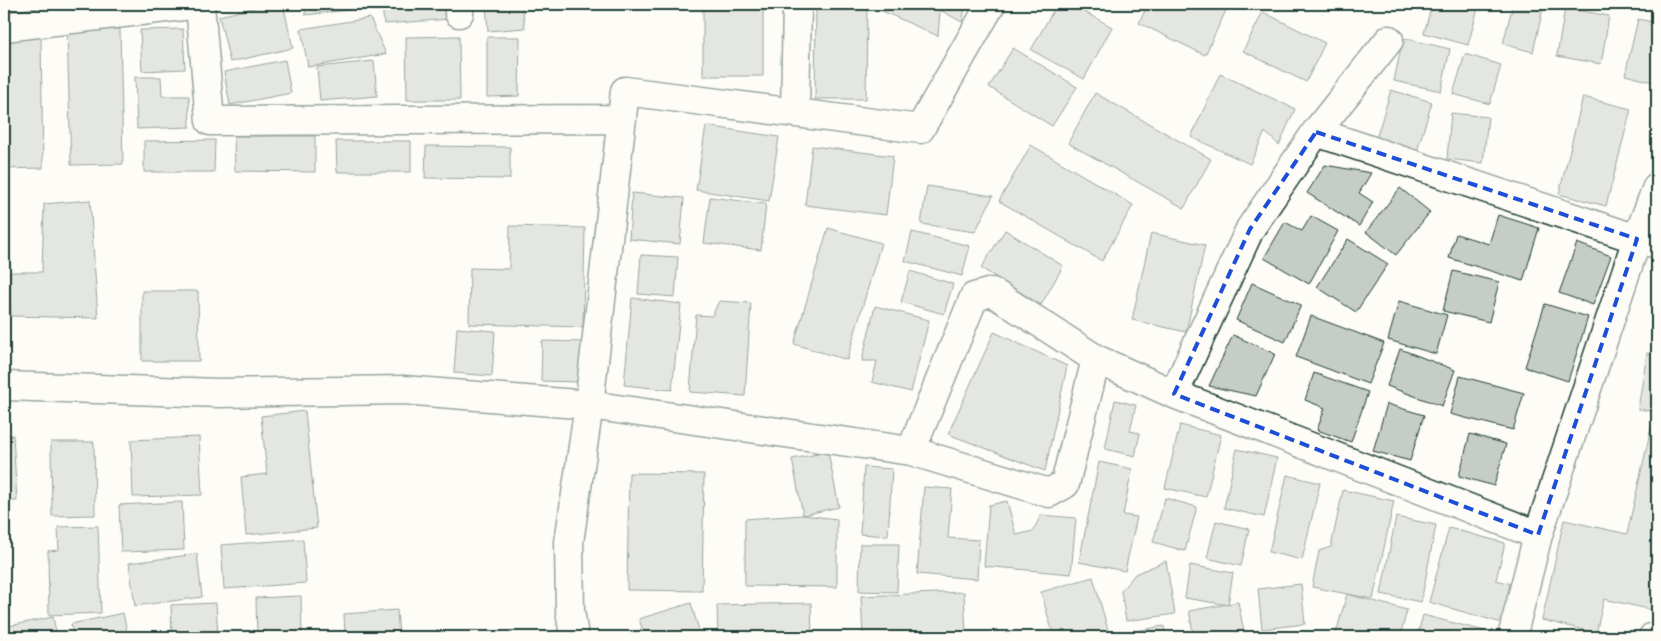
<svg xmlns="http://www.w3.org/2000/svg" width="1661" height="641" viewBox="0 0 1661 641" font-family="Sriracha,sans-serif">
<rect width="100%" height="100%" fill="#fdfcf7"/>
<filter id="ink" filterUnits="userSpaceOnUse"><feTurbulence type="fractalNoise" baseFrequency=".02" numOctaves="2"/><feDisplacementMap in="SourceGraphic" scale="10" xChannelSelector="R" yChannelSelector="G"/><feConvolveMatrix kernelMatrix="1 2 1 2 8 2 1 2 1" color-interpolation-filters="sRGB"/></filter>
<g filter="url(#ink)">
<path fill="#c6cdc7" stroke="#1f3d34" d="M271,4H283L293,48L230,62L219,16Z
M306,4H366V8L305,15Z
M382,4H449L450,19L384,24Z
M486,4H522L525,28L488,31Z
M703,4H763V76H703Z
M816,4H867L866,99H815Z
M883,4H966L962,22L940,10L938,36L880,10Z
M1057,4H1070L1112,27L1084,79L1031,50Z
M1148,4H1229L1205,55L1139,23Z
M1399,4H1414L1410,10Z
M1432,4H1479L1468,45L1424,33Z
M1513,4H1544L1533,52L1503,44Z
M1565,8L1609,16L1601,64L1557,56Z
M1263,12L1325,43L1306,82L1243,51Z
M370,18L386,54L308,67L301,29Z
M1638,19L1657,23V83L1625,75Z
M120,29L123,164L71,165L67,30Z
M183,29L185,69L142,71L140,30Z
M459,36L460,100H407L406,37Z
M41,37L43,168L4,169V38Z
M487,37H520L519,96L487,97Z
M1403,38L1450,49L1441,91L1394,81Z
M1013,48L1077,87L1052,126L989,87Z
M1465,54L1501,65L1490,104L1453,94Z
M285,60L291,93L230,105L224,72Z
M374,61L377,96L320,101L317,67Z
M1220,74L1295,109L1279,145L1265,132L1250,164L1191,137Z
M135,77H161L162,96H189L190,127L137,129Z
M1391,90L1432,102L1417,151L1376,139Z
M1095,93L1211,159L1184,208L1068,143Z
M1583,97L1631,109L1606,206L1559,194Z
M1451,113L1488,117L1483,163L1447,159Z
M706,126L779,137L769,201L696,190Z
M234,136H315V172L235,171Z
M215,140L214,172H144V141Z
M336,141H411V172H337Z
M1031,145L1133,205L1102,261L999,201Z
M426,146L510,147V179L425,178Z
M812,146L893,156L886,215L805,205Z
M1325,165L1371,173L1359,193L1373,202L1359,226L1307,193Z
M927,186L993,196L975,232L921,224Z
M1400,188L1430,212L1396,255L1366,232Z
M632,193L684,198L680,244L629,239Z
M710,197L766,204L761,250L704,243Z
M90,200L98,318L11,316L10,272H42L44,204Z
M1498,215L1539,228L1523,281L1449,258L1456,234L1489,244Z
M1311,216L1338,231L1309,284L1264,258L1285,222L1302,231Z
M510,226L585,228L583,327L469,324L470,268L509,269Z
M828,228L881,243L847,360L794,344Z
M1005,230L1063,266L1041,305L981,268Z
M912,232L970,246L962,276L905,261Z
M1151,233L1205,245L1186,332L1132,320Z
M1348,239L1388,264L1356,312L1317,287Z
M1577,243L1611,256L1593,305L1559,293Z
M641,255L678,257L675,297L638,294Z
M910,271L953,284L944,314L901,302Z
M1453,271L1499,282L1489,322L1443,311Z
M1252,283L1301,305L1285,342L1236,320Z
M142,291H198L199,361H142Z
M632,298L681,304L672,390L624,385Z
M719,301L751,303L745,396L690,392L696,315L712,316Z
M1399,301L1447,315L1436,354L1388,340Z
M1545,304L1588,317L1568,381L1525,367Z
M875,306L929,320L911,392L872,382L877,361H862Z
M1311,316L1384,343L1368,384L1296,357Z
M457,328L495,331L492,376L454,373Z
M994,332L1067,366L1045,471L948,434Z
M1233,335L1275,354L1256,396L1209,386Z
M542,341L583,342L582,382L541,381Z
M1400,349L1455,370L1442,406L1387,386Z
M1647,353L1657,354V412L1638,409Z
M1314,373L1368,392L1351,442L1317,430L1325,408L1305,400Z
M1460,376L1524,393L1513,430L1450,414Z
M1115,400L1136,405L1130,431L1140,433L1135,456L1105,449Z
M1387,404L1424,415L1410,461L1373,451Z
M305,411L317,528L246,535L241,477L267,474L261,416Z
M1180,425L1221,435L1206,497L1165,488Z
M1651,428L1657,430V611L1604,599L1596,633L1542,620L1564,520L1627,534Z
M1470,434L1506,444L1494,486L1459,476Z
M4,435H13L17,501H4Z
M199,437L202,495L133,497L131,440Z
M51,442H94L95,515L52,516Z
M1237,449L1277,458L1264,517L1224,508Z
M828,452L839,507L803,515L792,459Z
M1099,462L1132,469L1123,515L1137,517L1125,571L1079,562Z
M864,467L892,469L888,536L860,534Z
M629,473L704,474L702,591L627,590Z
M1287,475L1320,483L1302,560L1269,552Z
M924,487L952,489L948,538L979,540L977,579L917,574Z
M1343,490L1394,501L1373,599L1312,587L1319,551L1331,547Z
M1165,498L1197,507L1185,551L1153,542Z
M1007,501L1016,535L1033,531L1041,515L1076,518L1071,574L984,566L989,505Z
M182,502L184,550L121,552L119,505Z
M803,515L837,519V587L745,586V519Z
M1396,517L1436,525L1421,602L1381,594Z
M1216,521L1249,529L1241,566L1207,558Z
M98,526L101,613L49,615L48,551L59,550L58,527Z
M1449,528L1505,543L1496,580L1512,584L1502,623L1429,602Z
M303,539L306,583L224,589L221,545Z
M860,544H899L897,592L859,591Z
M197,554L202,597L135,606L129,563Z
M1166,561L1175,614L1126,621L1121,591L1135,574Z
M1190,565L1233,573L1228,605L1185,598Z
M1093,577L1110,637H1054L1041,592Z
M1301,584L1305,624L1262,629L1258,589Z
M964,592L966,637H863L861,596Z
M1347,594L1407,610L1400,637H1335Z
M301,596L302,637H257L256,598Z
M1238,602L1245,637H1194L1189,611Z
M216,603L218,637H172L171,605Z
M691,603L701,637H645L639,619Z
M811,603L812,637H718L717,605Z
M397,610L399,637H345L344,614Z
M123,613L128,637H74L71,624Z
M1423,615L1500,635L1499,637H1417Z
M53,617L57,637H4V627Z
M1164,626L1166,637H1120L1119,634Z"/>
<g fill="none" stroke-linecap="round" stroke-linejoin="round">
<defs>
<path id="minor" d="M459,13V4
M4,27L200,4L210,121L622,119
M795,112L797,4
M1316,132L1637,239L1657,244
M4,386L220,393L403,390L589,405L911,451L1049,493L1065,484L1096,359
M1174,394L1250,229L1316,132L1389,40
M911,451L974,297L992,292L1096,359L1174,394L1538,535
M574,637L570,610L569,542L589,405L625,91L920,129L991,4
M1512,637L1538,535L1637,239L1657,187
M1653,637L1657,636"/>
</defs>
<use href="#minor" stroke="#1f3d34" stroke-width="31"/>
<use href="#minor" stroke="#fdfcf7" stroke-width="28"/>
</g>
</g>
<path d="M0 0H1661V641H0ZM1316,132L1637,239L1538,535L1174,394L1250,229Z" fill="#fdfcf7" fill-opacity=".55" fill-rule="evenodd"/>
<path fill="none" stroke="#1d4ed8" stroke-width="4" stroke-dasharray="10 6" stroke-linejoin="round" d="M1316,132L1637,239L1538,535L1174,394L1250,229Z"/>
<rect width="1661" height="641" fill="none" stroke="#fdfcf7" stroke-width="20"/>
<rect x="10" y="10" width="1641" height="621" fill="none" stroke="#1f3d34" stroke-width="2" filter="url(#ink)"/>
</svg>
